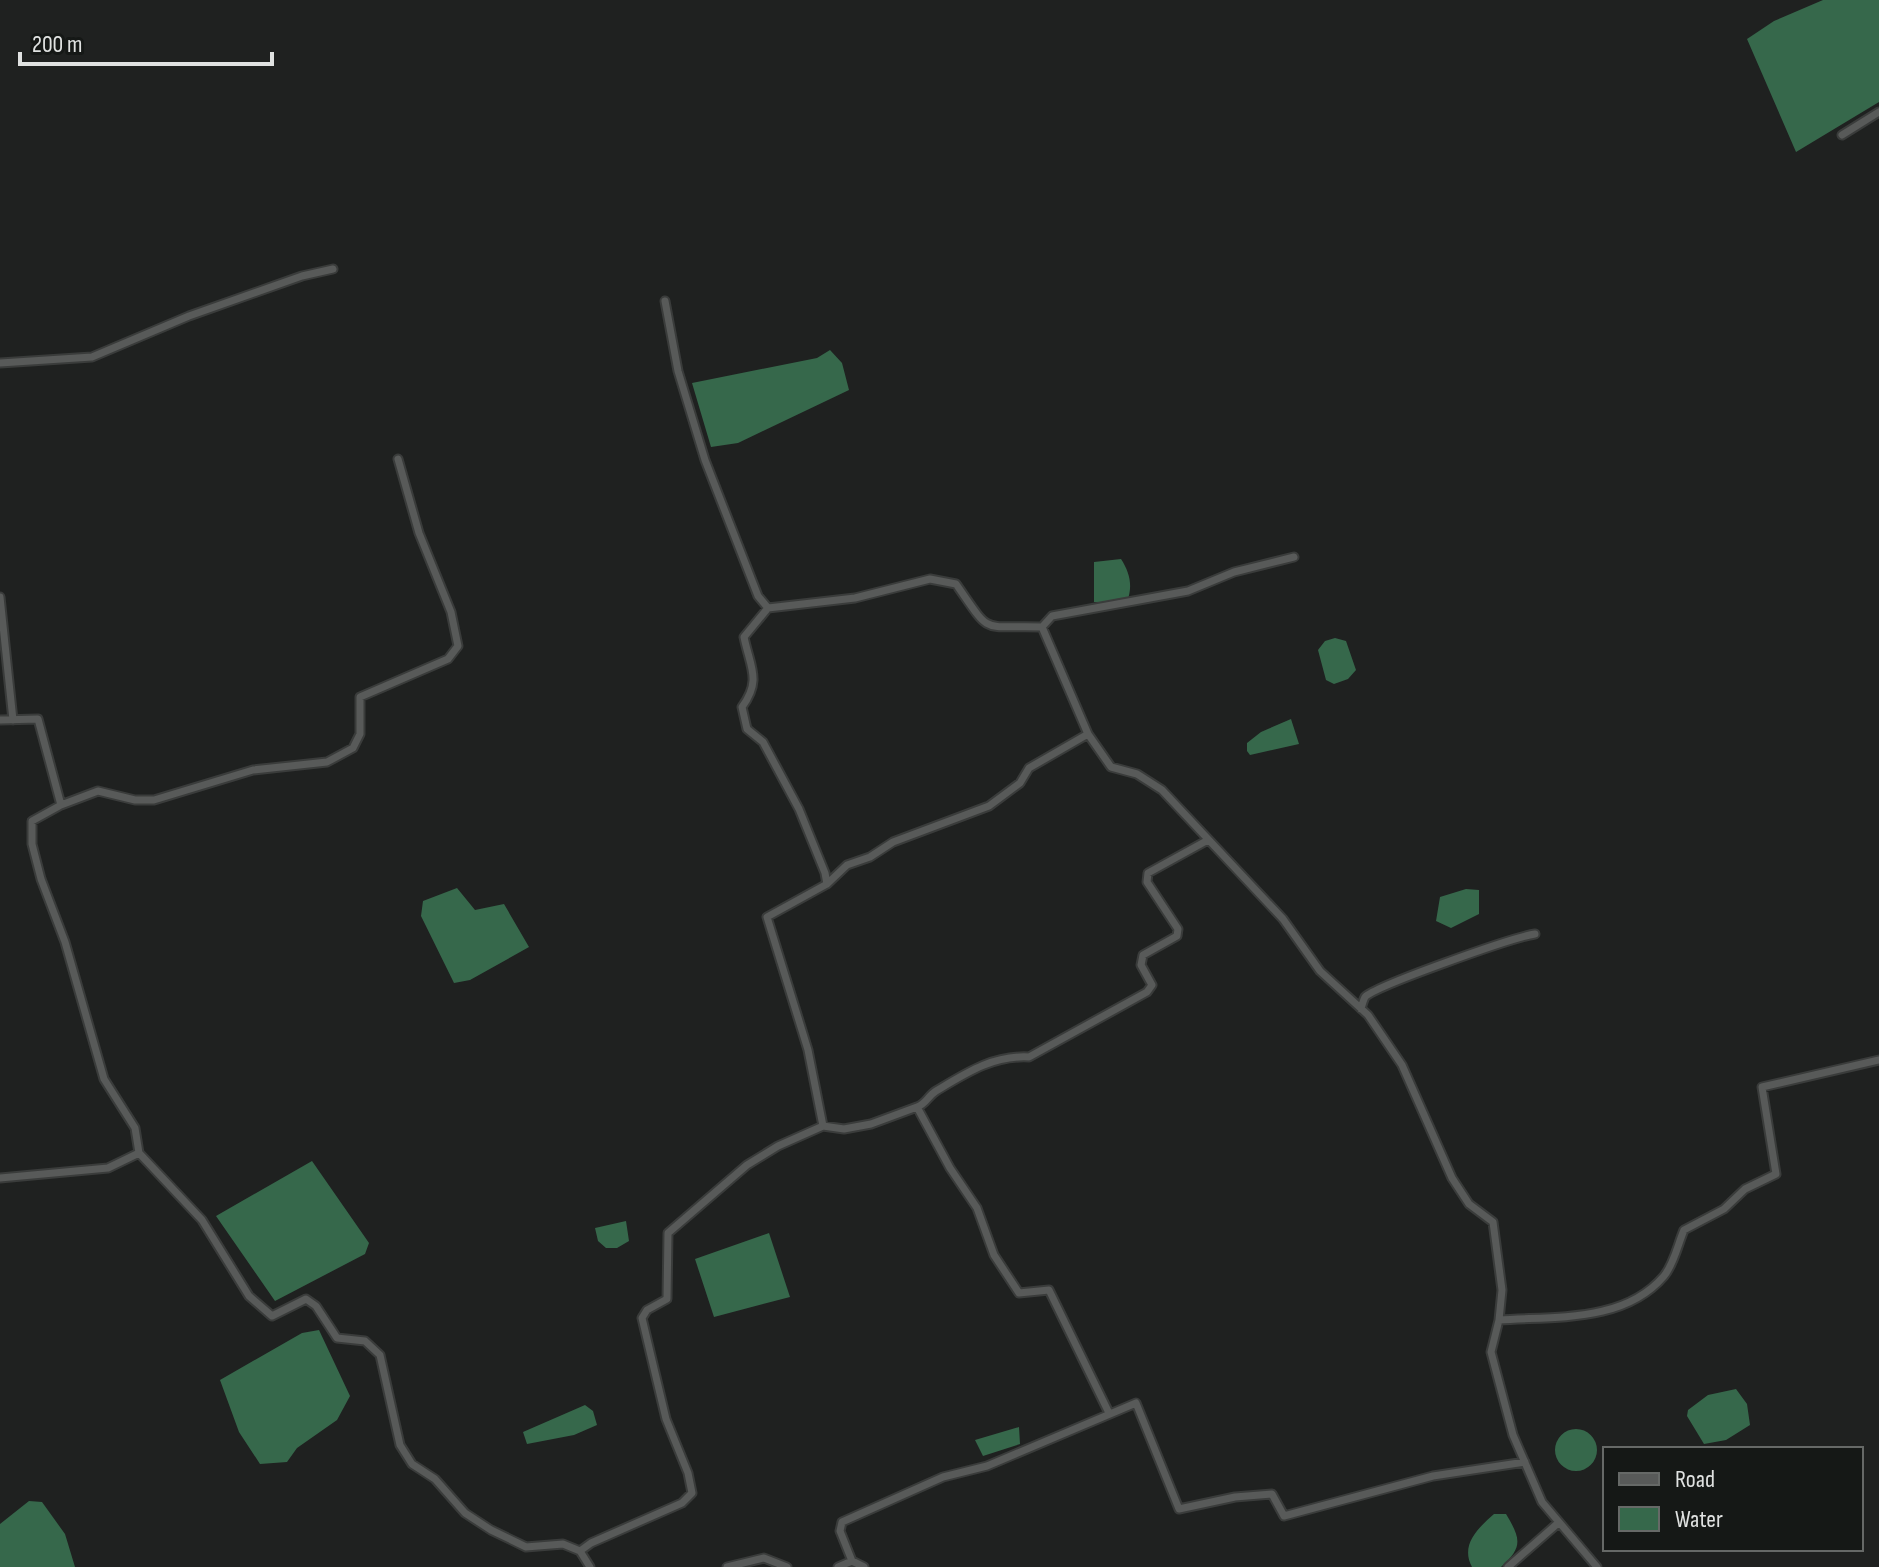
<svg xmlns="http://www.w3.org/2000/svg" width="1879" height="1567" viewBox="0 0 1879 1567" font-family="'Sofia Sans Condensed',sans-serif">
<rect width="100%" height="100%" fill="#1f2120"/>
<path fill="#36684b" d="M1823,0H1879V102L1796,152L1747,39L1774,21Z
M830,350L842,363L849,390L738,443L711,447L692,383L817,358Z
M1121,559C1130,573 1133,586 1127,602H1094V562Z
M1335,638L1346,641L1356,670L1348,679L1334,684L1326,680L1318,650L1325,641Z
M1291,719L1299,744L1250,755L1247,751V743L1261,732Z
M457,888L475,910L504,904L529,947L470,980L454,983L421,916L423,901Z
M1466,889L1479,890V914L1451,928L1436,921L1440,897Z
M312,1161L369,1243L365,1254L275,1301L216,1216Z
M626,1221L629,1241L617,1248H606L598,1241L595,1228Z
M769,1233L790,1297L714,1317L695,1259Z
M319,1330L350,1396L337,1420L297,1448L287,1462L260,1464L239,1432L220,1380L302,1333Z
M1736,1389L1747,1404L1750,1425L1726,1440L1704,1444L1687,1416L1688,1410L1708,1395Z
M585,1405L593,1411L597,1425L574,1435L527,1444L523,1432Z
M1019,1427L1020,1444L983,1456L975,1440Z
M1555 1450a21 21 0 1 1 42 0a21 21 0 1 1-42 0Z
M29,1501L42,1502L65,1534L75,1567H0V1524Z
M1494,1514H1506C1521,1539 1523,1547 1501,1567H1472C1460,1545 1478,1528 1494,1514Z"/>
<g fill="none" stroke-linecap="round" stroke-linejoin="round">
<defs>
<path id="minor" d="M1842,135L1879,112
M665,301L678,371L705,460L758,596L768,608L855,598L930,579L956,584C993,637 979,625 1042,627L1088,734L1111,767L1137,774L1162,790L1283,919L1320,971L1368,1015L1402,1065L1452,1178L1469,1204L1493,1222L1502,1290L1499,1320
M0,363L92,357L189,316L302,276L333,269
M0,597L13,720
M768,608L744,637C750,667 762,680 742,707L747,729L763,742L799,809L825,873L827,884L767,917L808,1050L823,1126
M1042,627L1052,616L1188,591L1234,572L1294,557
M0,720L38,719L61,805L32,821V844L41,879L65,942L104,1079L135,1128L139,1153L202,1220L249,1296L272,1316L306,1299L316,1306L337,1338L365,1341L380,1355L400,1445L412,1464L435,1479L465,1513L491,1530L526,1547L563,1544L580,1551L590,1567
M61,805L98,791L135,800H154L253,770L327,762L353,748L360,734V697L448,659L458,646L451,612L419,533L398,459
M827,884L847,865L870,857L893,842L989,806L1020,783L1029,768L1088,734
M1361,1009C1362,1005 1363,1001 1365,997C1375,986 1514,937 1535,934
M917,1107C926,1104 928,1096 936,1091C966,1073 993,1055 1029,1057L1147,992L1152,985L1141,965L1143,955L1177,936L1178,929L1147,882L1148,873L1208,840
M0,1178L108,1168L139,1153
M580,1551L591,1543L682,1503L692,1493L688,1473L666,1419L642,1318L647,1310L667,1299L668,1233L747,1165L778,1146L823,1126L844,1129L871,1124L917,1107L950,1168L977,1208L994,1255L1019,1293L1049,1290L1109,1413
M727,1567L764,1558L787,1567
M838,1567L852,1561
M864,1567L852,1561L840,1531L842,1522L943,1477L987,1466L1136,1403L1179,1509L1235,1497L1272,1494L1284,1516L1433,1476L1525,1462
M1508,1567L1557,1524
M1597,1567L1542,1502L1513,1435L1491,1352L1499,1320C1555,1316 1624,1323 1664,1276C1674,1264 1678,1244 1684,1230L1724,1209L1745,1189L1776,1174L1762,1087L1879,1060"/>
</defs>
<use href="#minor" stroke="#3a3c3b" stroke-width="11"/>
<use href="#minor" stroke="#585a59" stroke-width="7"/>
</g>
<rect x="1603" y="1447" width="260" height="104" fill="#151816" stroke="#666967" stroke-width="2"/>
<rect x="1619" y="1473" width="40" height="12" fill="#585a59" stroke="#666967" stroke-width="2"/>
<text x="1675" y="1487" font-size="24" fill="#e0e2e1">Road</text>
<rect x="1619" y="1507" width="40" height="24" fill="#36684b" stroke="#666967" stroke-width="2"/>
<text x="1675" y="1527" font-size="24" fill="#e0e2e1">Water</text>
<path d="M20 52v12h252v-12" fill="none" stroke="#e0e2e1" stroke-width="4"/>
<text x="32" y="52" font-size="24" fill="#e0e2e1" stroke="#151816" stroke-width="6" paint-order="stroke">200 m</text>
</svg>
